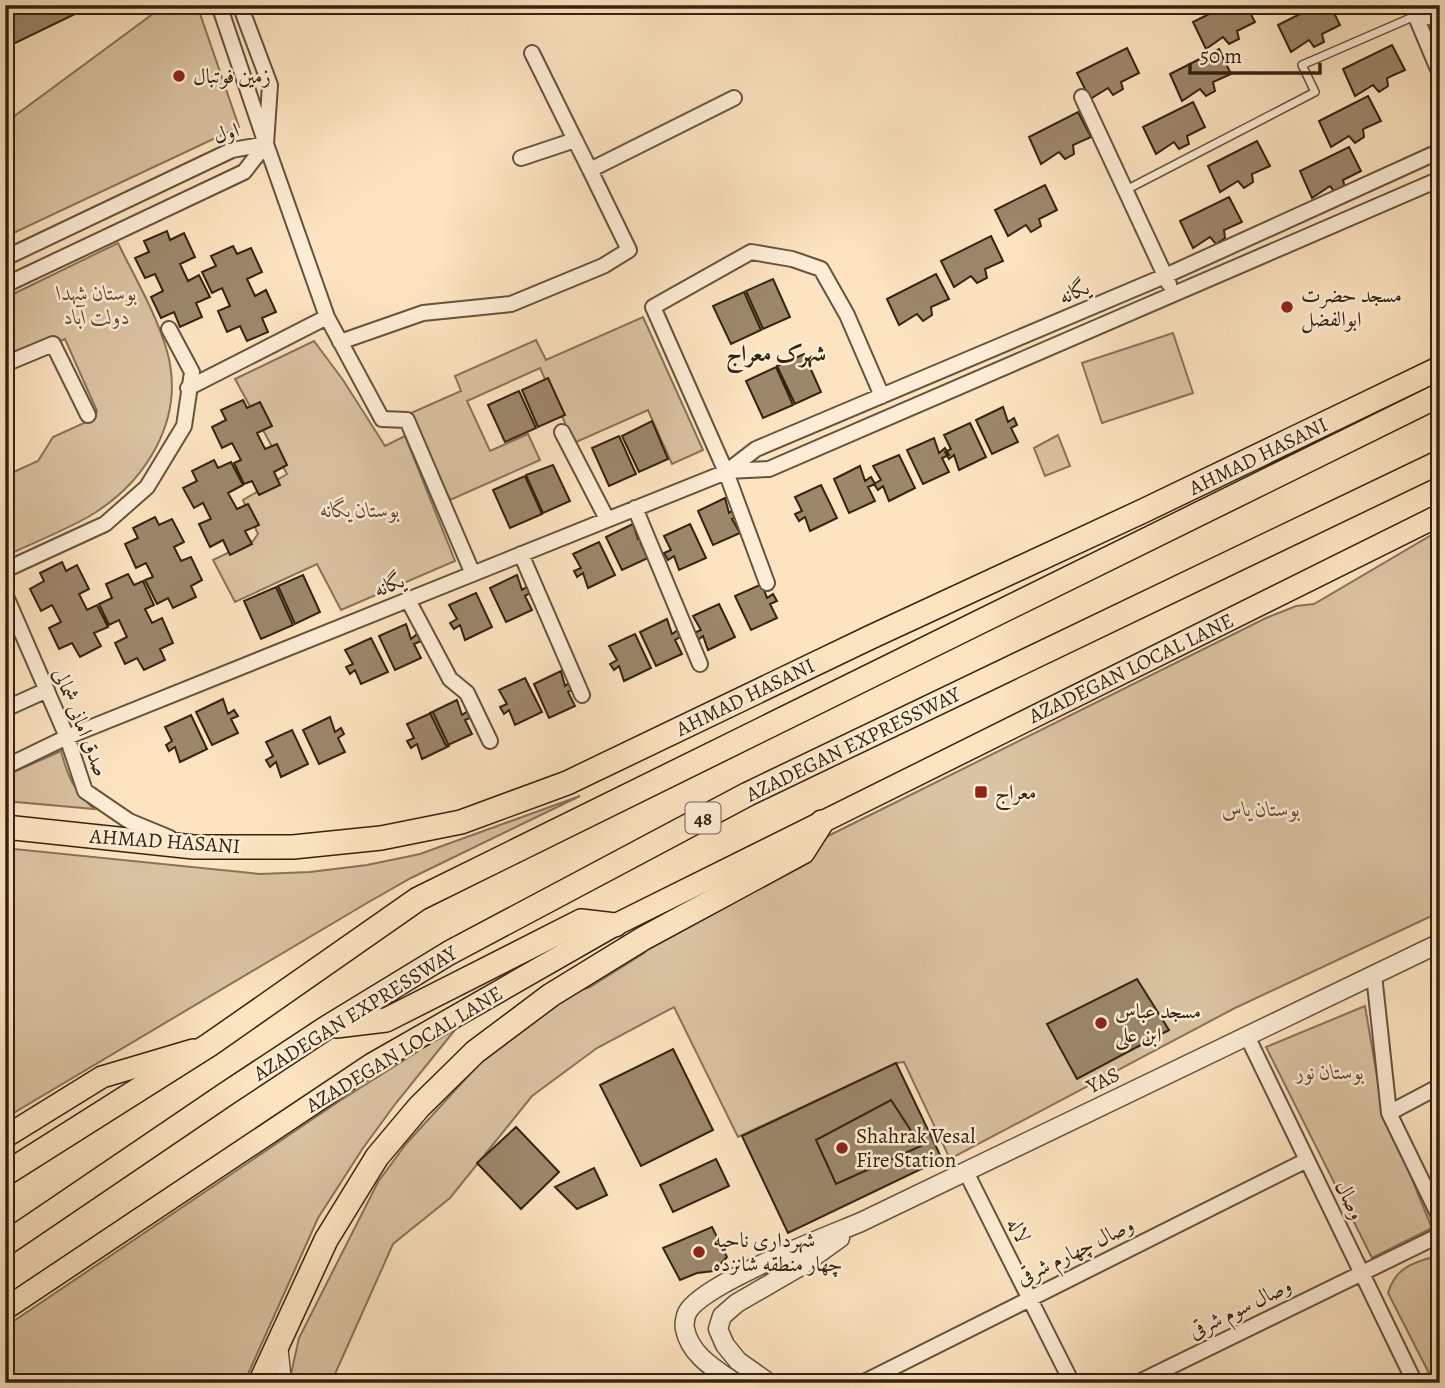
<svg xmlns="http://www.w3.org/2000/svg" width="1445" height="1388" viewBox="0 0 1445 1388" font-family="Alegreya,Amiri,serif">
<rect width="100%" height="100%" fill="#fce4c0"/>
<filter id="stains"><feTurbulence type="fractalNoise" baseFrequency=".00286" numOctaves="4"/><feColorMatrix values="0 0 0 0 .2 0 0 0 0 .09 0 0 0 0 .02 0 0 0 .5 -.17"/></filter>
<radialGradient id="worn" r=".72"><stop offset=".6" stop-color="#630" stop-opacity="0"/><stop offset="1" stop-color="#630" stop-opacity=".3"/></radialGradient>
<path fill="#dac3a2" stroke="#877358" stroke-width="2" d="M165,5H197L239,127L5,237V123Z
M118,243C135,278 156,313 167,351C186,419 146,483 88,517C61,532 33,543 5,556V511L11,508L5,497V476L38,461L53,437L93,419L97,411L65,339L5,362V298Z
M643,317L703,450L672,464L648,410L574,443L540,368L467,401L490,451L528,434L540,460L450,500L411,413L461,391L455,376L536,340L546,360Z
M1173,333L1193,393L1102,423L1082,363Z
M314,341L343,380L385,446L405,436L455,561L341,610L317,564L235,602L213,560L253,541L258,534L243,500L287,474L235,379Z
M1058,435L1070,466L1045,476L1034,448Z
M1440,530V912L1235,1008L950,1159L904,1062L896,1063L738,1137L674,1007L597,1048L532,1096L450,1198L393,1244L331,1383H289L299,1338L378,1182L406,1144L490,1052L552,1000L590,987L644,953L668,926L820,840L1266,618L1296,606L1314,604Z
M61,751C68,778 74,790 94,809L5,801V776Z
M580,796L411,878L367,903L5,1118V848L260,874L310,872L367,865L420,854Z
M1365,1006L1382,1106L1432,1228L1372,1258L1266,1047Z
M458,1026L396,1103L363,1148L318,1218L244,1383H5V1327L338,1102Z
M1440,1255V1383H1434L1388,1293C1396,1266 1415,1262 1440,1255Z"/>
<path fill="#9c876b" stroke="#34230f" stroke-width="2" d="M5,5H75L79,12L5,48Z
M1227,5H1246L1255,22L1237,31L1239,39L1229,44L1223,37L1206,49L1193,22Z
M1318,5H1330L1340,25L1322,34L1324,42L1314,47L1309,40L1291,52L1278,25Z
M1392,45L1405,70L1387,78L1388,86L1379,92L1373,85L1355,96L1343,69Z
M1127,48L1139,73L1121,82L1123,89L1113,95L1108,88L1090,99L1077,73Z
M1219,49L1231,74L1213,82L1215,91L1206,96L1200,89L1182,101L1170,74Z
M1368,96L1381,121L1363,129L1364,137L1355,143L1349,136L1331,147L1319,121Z
M1193,102L1205,127L1187,136L1189,144L1179,149L1174,142L1156,154L1143,127Z
M1078,112L1091,137L1073,145L1074,154L1065,159L1059,152L1041,164L1029,137Z
M1257,141L1270,166L1252,174L1253,182L1244,188L1238,181L1220,192L1208,166Z
M1349,147L1361,171L1343,180L1345,188L1335,193L1330,186L1312,198L1300,171Z
M1045,185L1057,210L1039,219L1041,226L1031,232L1026,225L1008,236L995,210Z
M1229,197L1242,222L1224,230L1225,238L1216,244L1210,237L1193,248L1180,221Z
M167,231L170,240L184,233L195,257L180,264L188,281L199,275L210,297L196,303L202,317L180,327L174,312L161,318L151,297L163,291L155,274L145,278L135,258L149,252L144,241Z
M991,236L1003,261L985,269L987,278L977,283L971,276L954,287L941,261Z
M233,246L237,254L251,248L262,272L247,279L255,296L266,290L276,312L262,318L268,332L247,341L240,326L227,332L218,311L230,306L222,288L212,293L202,272L216,266L211,256Z
M936,274L949,299L931,307L932,315L923,321L917,314L899,325L887,299Z
M773,279L790,317L763,329L746,291Z
M744,292L761,330L731,344L713,306Z
M804,354L821,392L795,404L777,366Z
M776,367L793,405L763,418L746,381Z
M548,378L565,415L538,427L522,390Z
M519,391L536,428L505,442L488,405Z
M243,400L247,408L260,402L272,426L257,433L265,449L277,444L287,465L274,472L280,485L259,495L252,481L244,484L234,463L241,460L232,443L222,448L212,427L226,420L221,410Z
M1003,407L1008,422L1014,418L1017,425L1011,428L1018,442L992,454L976,420Z
M652,421L668,459L639,472L622,436Z
M970,423L986,457L959,470L954,455L949,459L945,452L951,449L944,435Z
M619,436L636,474L609,486L592,448Z
M934,438L939,453L945,448L949,455L942,458L949,472L923,484L907,450Z
M899,455L915,488L889,501L883,486L878,490L874,484L881,480L873,466Z
M214,460L218,468L231,462L243,485L228,493L237,509L248,504L259,525L245,531L252,544L230,555L223,540L210,547L199,524L211,519L203,503L194,508L183,488L197,481L192,471Z
M553,465L570,501L543,513L526,475Z
M860,466L865,481L871,477L875,484L868,487L875,501L849,513L834,479Z
M525,476L542,514L510,528L493,490Z
M821,485L837,518L810,531L805,517L799,521L795,514L802,511L795,497Z
M725,498L729,513L735,509L739,516L732,519L740,533L713,545L698,511Z
M155,517L159,525L172,519L184,542L174,547L181,561L191,557L202,580L191,586L196,597L173,608L168,598L157,604L145,580L153,577L146,563L136,568L125,544L138,538L133,528Z
M633,524L638,539L644,535L647,541L641,544L648,558L622,570L606,537Z
M690,524L706,558L679,570L674,556L668,560L664,553L671,550L664,536Z
M599,542L615,575L588,588L583,573L577,577L574,571L581,568L573,554Z
M62,562L66,571L77,565L89,589L79,594L87,610L97,605L108,627L94,633L101,646L80,657L72,643L59,649L49,628L61,622L52,605L41,611L30,589L44,581L40,573Z
M128,574L134,585L143,581L154,605L145,609L152,623L162,618L173,643L160,649L165,660L144,670L137,658L125,664L115,643L127,637L119,620L109,625L99,604L112,598L106,584Z
M303,575L320,612L295,624L278,586Z
M517,575L522,590L528,586L532,592L525,596L532,610L506,622L490,588Z
M762,584L767,598L773,594L777,601L770,604L777,618L751,630L735,596Z
M276,587L293,625L261,639L244,601Z
M476,593L492,627L465,640L460,625L454,629L450,623L457,619L449,605Z
M719,604L735,637L708,650L703,636L698,640L694,633L701,630L693,616Z
M667,619L672,634L678,630L682,636L675,640L682,654L656,666L640,632Z
M406,624L411,639L417,634L421,641L414,644L421,658L395,670L379,636Z
M635,634L651,668L624,681L619,666L614,670L610,664L617,660L609,646Z
M371,638L388,672L361,684L355,670L350,674L346,667L353,664L345,650Z
M561,671L565,686L571,681L575,688L568,692L575,706L549,718L534,684Z
M525,678L542,712L515,725L509,710L504,714L500,707L507,704L499,690Z
M223,699L228,714L234,710L238,716L231,719L238,733L212,745L196,712Z
M457,700L462,715L468,711L472,717L465,720L472,734L446,746L430,713Z
M433,712L449,746L422,759L417,744L411,748L407,741L414,738L407,724Z
M191,715L207,749L180,762L175,747L169,751L166,745L172,741L165,727Z
M330,717L335,732L341,728L344,734L338,738L345,752L319,764L303,730Z
M292,730L308,764L281,777L276,762L270,767L266,760L273,756L266,742Z
M1137,979L1169,1030L1077,1079L1047,1024Z
M673,1049L713,1130L641,1166L600,1085Z
M896,1063L942,1159L788,1233L742,1136Z
M891,1100L921,1146L836,1184L816,1140Z
M516,1127L559,1172L521,1209L477,1163Z
M716,1159L729,1186L673,1212L660,1185Z
M594,1168L607,1195L577,1209L555,1187Z
M712,1227L727,1257L714,1271L697,1273L680,1280L663,1248Z"/>
<g fill="none" stroke-linecap="round" stroke-linejoin="round">
<defs>
<path id="service" d="M1126,190L1315,92L1302,65L1415,16"/>
<path id="minor" d="M219,5L266,144L270,85L240,5
M1411,5L1440,74
M1415,16L1440,18
M1082,97L1169,284
M575,140L590,170L734,98
M266,144L327,317L382,419L407,420L473,574
M521,158L575,140L532,53
M5,258L232,150L266,144L244,172L5,285
M340,342L423,313L511,304L603,266L629,250L590,170
M5,364L53,344L88,415
M188,388L327,317
M562,432L607,519
M727,471L769,469L1440,179
M635,508L700,664
M521,554L582,695
M5,570L105,524L147,487L184,426L192,372L169,329
M767,583L726,472L653,307L751,252L792,259L821,269L847,315L882,396
M5,594L67,737L85,791L129,821L170,838
M408,600L450,679L467,693L490,741
M5,709L47,690
M5,767L67,737L726,472L756,449L1165,276L1440,151
M1374,975L1389,1113L1440,1218
M1247,1036L1415,1383
M1389,1113L1440,1086
M966,1172L1072,1383
M862,1383L1307,1160
M1137,1383L1440,1235"/>
<path id="tertiary" d="M278,1344L282,1383
M735,1383C715,1369 690,1355 685,1329C684,1326 685,1317 687,1313C701,1284 828,1236 861,1222L1440,943
M769,1383L738,1361L725,1345L718,1329L722,1316L737,1303L801,1266L840,1238"/>
<path id="primary" d="M5,1137L102,1077L193,1050
M5,1309L372,1064L615,925L1440,515"/>
<path id="trunk" d="M5,827L194,847H293L381,838L461,822L567,783L871,637L1143,511L1440,368
M336,1026L386,1020L581,921L615,925
M5,1174L209,1045L418,899L1440,395
M5,1244L226,1094L326,1028L449,953L748,794L1440,462
M260,1383L326,1240L377,1157L419,1107L475,1052L551,995L644,938L803,852L822,822"/>
</defs>
<use href="#service" stroke="#66533b" stroke-width="10"/>
<use href="#minor" stroke="#66533b" stroke-width="18"/>
<use href="#tertiary" stroke="#66533b" stroke-width="21"/>
<use href="#primary" stroke="#34230f" stroke-width="24"/>
<use href="#trunk" stroke="#34230f" stroke-width="26"/>
<use href="#service" stroke="#fdedd6" stroke-width="7"/>
<use href="#minor" stroke="#fdedd6" stroke-width="14"/>
<use href="#tertiary" stroke="#fdedd6" stroke-width="18"/>
<use href="#primary" stroke="#fce4c0" stroke-width="21"/>
<use href="#trunk" stroke="#fce4c0" stroke-width="23"/>
</g>
<g fill="#8f2418" stroke="#fdedd6" stroke-width="2.5">
<circle cx="179" cy="76" r="7"/>
<circle cx="1287" cy="307" r="7"/>
<rect x="974" y="785" width="14" height="14" rx="3.5"/>
<circle cx="1101" cy="1023" r="7"/>
<circle cx="842" cy="1148" r="7"/>
<circle cx="699" cy="1252" r="7"/>
</g>
<g text-anchor="middle" stroke-width="5" stroke-linejoin="round" paint-order="stroke">
<rect fill="#fdedd6" stroke="#70604b" stroke-width="2" x="685.5" y="802.5" width="35" height="31" rx="5"/>
<g font-size="19" font-weight="bold" fill="#34230f">
<text x="703" y="825">48</text>
</g>
<g font-size="21" fill="#34230f" stroke="#fdedd6" text-anchor="start">
<text x="193" y="83">زمین فوتبال</text>
<text x="1301" y="302">مسجد حضرت<tspan x="1301" dy="24">ابوالفضل</tspan></text>
<text x="995" y="799">معراج</text>
<text x="1115" y="1018">مسجد عباس<tspan x="1115" dy="24">ابن علی</tspan></text>
<text x="856" y="1143">Shahrak Vesal<tspan x="856" dy="24">Fire Station</tspan></text>
<text x="713" y="1247">شهرداری ناحیه<tspan x="713" dy="24">چهار منطقه شانزده</tspan></text>
</g>
<g font-size="21" fill="#34230f" stroke="#fdedd6">
<text transform="translate(226 133) rotate(-18)" y="7">اول</text>
<text transform="translate(1074 292) rotate(-23)" y="7">یگانه</text>
<text transform="translate(1258 456) rotate(-26)" y="7">AHMAD HASANI</text>
<text transform="translate(389 585) rotate(-22)" y="7">یگانه</text>
<text transform="translate(1131 668) rotate(-26)" y="7">AZADEGAN LOCAL LANE</text>
<text transform="translate(745 697) rotate(-26)" y="7">AHMAD HASANI</text>
<text transform="translate(81 722) rotate(68)" y="7">صدق امانی شمالی</text>
<text transform="translate(853 744) rotate(-26)" y="7">AZADEGAN EXPRESSWAY</text>
<text transform="translate(165 841) rotate(4)" y="7">AHMAD HASANI</text>
<text transform="translate(355 1013) rotate(-32)" y="7">AZADEGAN EXPRESSWAY</text>
<text transform="translate(404 1049) rotate(-31)" y="7">AZADEGAN LOCAL LANE</text>
<text transform="translate(1103 1080) rotate(-26)" y="7">YAS</text>
<text transform="translate(1350 1200) rotate(64)" y="7">وصال</text>
<text transform="translate(1019 1230) rotate(63)" y="7">لاله</text>
<text transform="translate(1075 1251) rotate(-26)" y="7">وصال چهارم شرقی</text>
<text transform="translate(1240 1308) rotate(-26)" y="7">وصال سوم شرقی</text>
</g>
<g font-size="21" font-style="italic" fill="#5e4b34" stroke="#fdedd6">
<text x="97" y="300">بوستان شهدا<tspan x="97" dy="24">دولت آباد</tspan></text>
<text x="360" y="517">بوستان یگانه</text>
<text x="1261" y="816">بوستان یاس</text>
<text x="1330" y="1079">بوستان نور</text>
</g>
<g font-size="23" font-weight="bold" fill="#34230f" stroke="#fdedd6">
<text x="776" y="361">شهرک معراج</text>
</g>
</g>
<rect width="1445" height="1388" fill="none" stroke="#fce4c0" stroke-width="28"/>
<rect x="7" y="7" width="1431" height="1374" fill="none" stroke="#34230f" stroke-width="3.5"/>
<rect x="14" y="14" width="1417" height="1360" fill="none" stroke="#34230f" stroke-width="2"/>
<path d="M1190 63v10h130v-10" fill="none" stroke="#34230f" stroke-width="3.5"/>
<text x="1200" y="63" font-size="21" fill="#34230f" stroke="#fdedd6" stroke-width="5" paint-order="stroke">50 m</text>
<rect width="100%" height="100%" filter="url(#stains)"/>
<rect width="100%" height="100%" fill="url(#worn)"/>
</svg>
